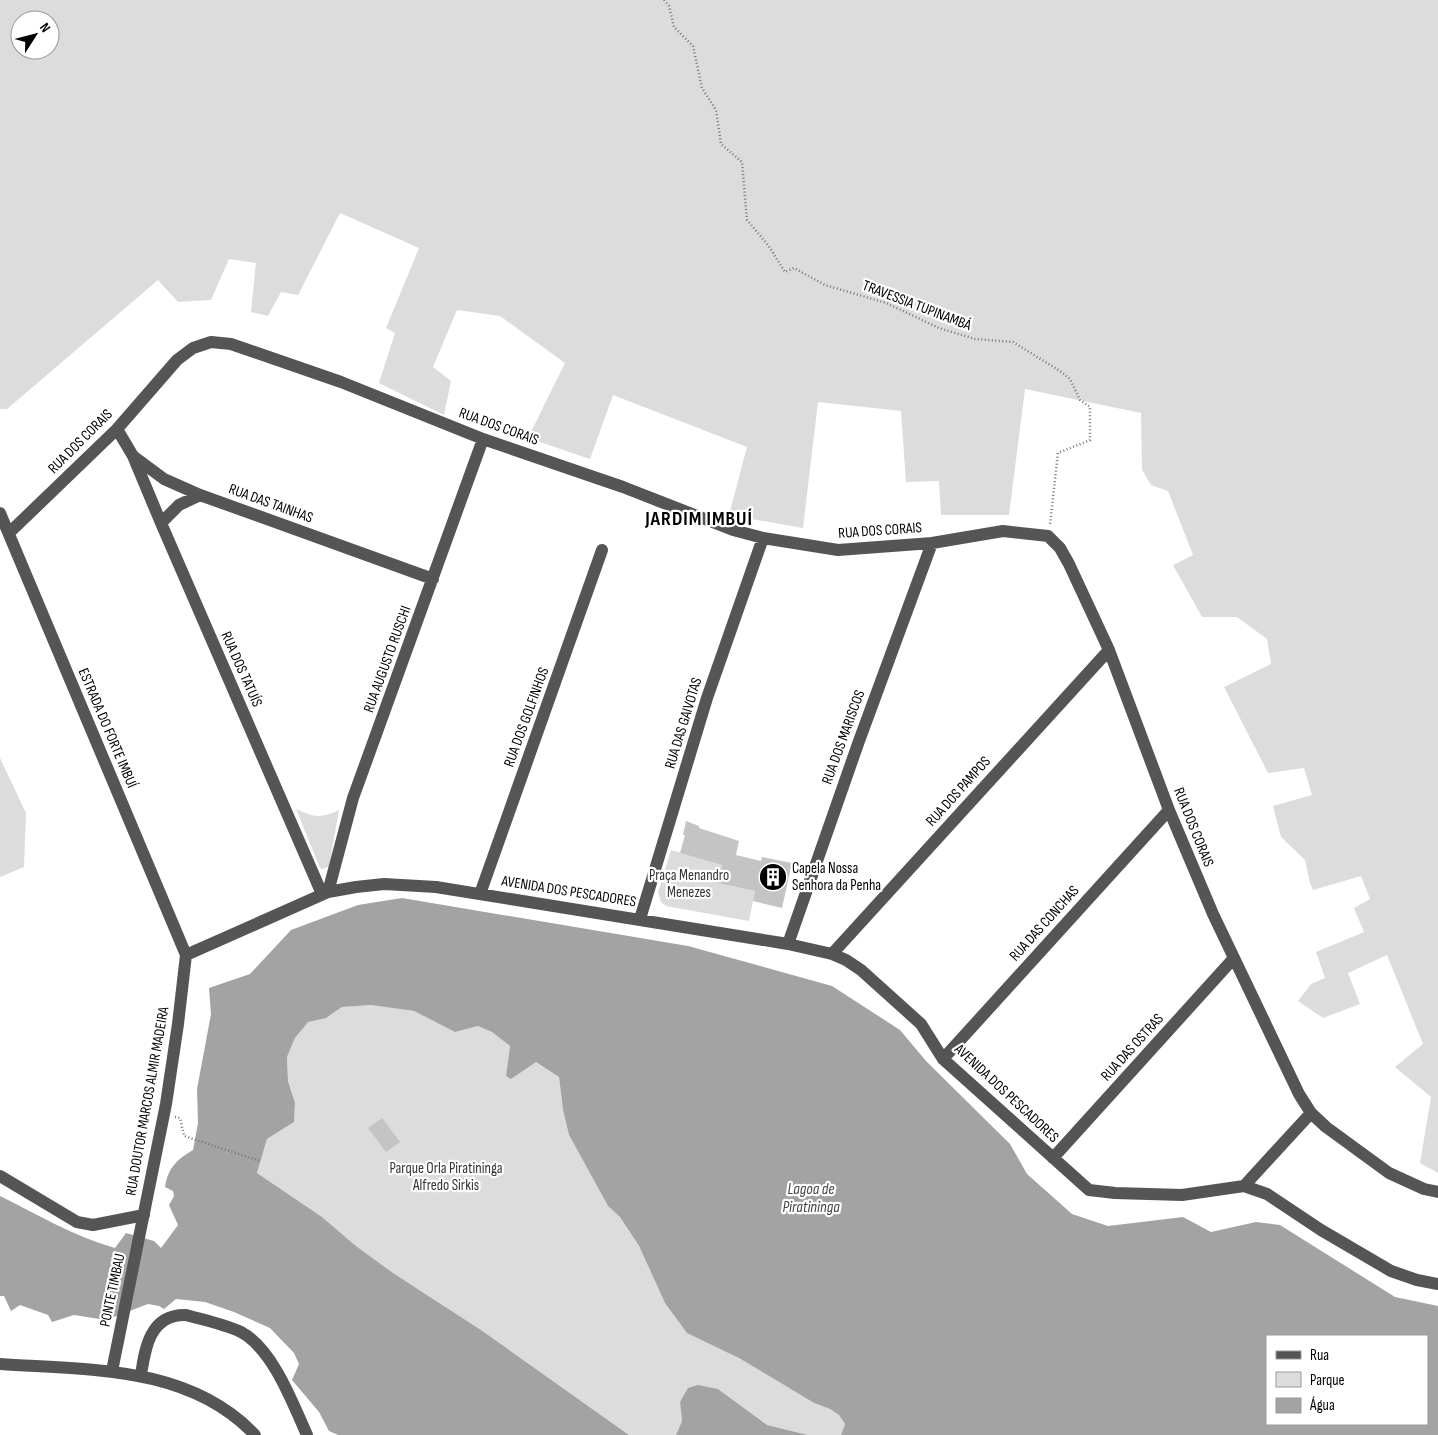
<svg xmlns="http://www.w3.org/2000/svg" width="1438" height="1435" viewBox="0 0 1438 1435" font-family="'Sofia Sans Condensed',sans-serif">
<rect width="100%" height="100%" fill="#fff"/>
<path fill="#dcdcdc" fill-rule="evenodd" d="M0,0H1438V1173L1420,1163L1431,1097L1395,1067L1423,1044L1387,955L1348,973L1360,1004L1323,1018L1298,1001L1311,984L1325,978L1316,952L1364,932L1354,908L1370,899L1361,876L1313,890L1310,883L1305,860L1281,837L1273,806L1312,795L1304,768L1268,773L1224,687L1271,664L1267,639L1237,617H1202L1173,565L1193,555L1168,491L1151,485L1142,470L1141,413L1025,389L1009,515H941L939,481L906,482L901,411L818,402L803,528L729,515L747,447L613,395L590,459L528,438L565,363L500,316L457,310L433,367L451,381L444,415L379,383L395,333L386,328L419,248L340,213L298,295L281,292L268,316L251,312L256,263L229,259L211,300L178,302L158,280L7,409H0ZM20,20H50V50H20Z
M0,758L26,813L24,867L0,877Z
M296,809C314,817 320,819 339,810L329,866L324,869L320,868Z
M671,850L722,865L717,883L755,891L749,921L666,906L661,902L658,892Z
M371,1005L414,1011L455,1032L478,1026L492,1032L510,1046L506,1076L511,1078L536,1062L559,1077L563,1110L569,1135L608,1206L620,1217L639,1246L665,1303L739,1358L814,1403L830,1409L839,1415L845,1424L841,1435H808L767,1425L718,1389L680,1402L682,1421L676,1435H629L481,1330L393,1273L356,1246L322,1217L257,1173L267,1139L294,1122L295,1103L288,1080L287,1057L295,1038L308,1021L326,1018L342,1007Z"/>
<path fill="#a3a3a3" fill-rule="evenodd" d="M402,898L688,946L832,986L900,1030L926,1061L1010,1144L1027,1174L1072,1214L1108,1226L1183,1217L1211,1232L1256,1222L1280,1225L1395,1297L1438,1306V1435H841L845,1424L839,1415L830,1409L814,1403L739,1358L687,1333L665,1303L639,1246L620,1217L608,1206L569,1135L563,1110L559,1077L536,1062L511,1079L506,1076L510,1046L492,1032L478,1026L455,1032L414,1011L371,1005L342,1007L326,1018L308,1022L295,1038L287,1057L288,1081L295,1103L294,1122L267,1139L257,1173L322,1217L356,1246L393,1273L481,1330L629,1435H338L329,1431L319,1412L292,1380L299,1364L294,1353L270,1328L234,1312L205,1302L176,1299L164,1309L159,1306L148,1304L106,1320L74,1315L52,1322L48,1315L20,1305L11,1311L4,1296H0V1196C37,1214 75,1237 115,1248L126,1233L154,1241L161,1248L178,1225L169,1205L174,1196L173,1191L165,1187C168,1168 177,1159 193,1150L198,1123L197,1089L211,1014L209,988L250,974L291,930L358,905ZM1267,1336H1427V1424H1267Z
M698,1385L718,1389L767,1425L808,1435H676L682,1421L680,1402L688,1388Z"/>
<path fill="#c4c4c4" d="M686,821L699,826V828L739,841L736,855L761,861L762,857L792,863L782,908L753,901L755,891L717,883L722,865L680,853L685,835H683Z
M382,1118L400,1142L386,1152L368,1128Z"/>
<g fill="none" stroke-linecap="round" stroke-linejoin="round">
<path stroke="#777" stroke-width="2.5" stroke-dasharray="1 2.5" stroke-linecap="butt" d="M664,0L669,6L674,27L693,46L702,88L716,110L721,144L742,162L747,220L768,245L785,272L794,268L825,285L886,303L939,328L975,339L1013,342L1060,371L1070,379L1080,400L1090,407V440L1058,453L1050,524
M175,1117L180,1118L184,1136L260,1161"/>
<path stroke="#555" stroke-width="12" d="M117,429L133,456L164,479L200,495L433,579
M133,456L161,523L322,894
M0,513L186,955L178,1024L166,1104L112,1371
M161,523L179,505L200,495
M9,533L117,429L177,360L193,348L211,342L231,344L341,382L483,439L623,487L733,530L763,538L838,550L932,543L1003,531L1048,536L1060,548L1069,564L1109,650L1169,810L1213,914L1299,1094L1311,1113L1326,1127L1389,1173L1424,1189L1438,1192
M328,892L353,798L483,439
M480,894L602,550
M640,919L707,698L763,538
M788,944L859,741L932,543
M832,954L1109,650
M186,955L328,892L356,887L384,884L436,887L788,944L832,954L846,960L861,970L921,1024L943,1059L1089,1190L1115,1193L1182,1195L1244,1186L1267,1194L1321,1230L1391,1271L1417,1280L1438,1284
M943,1059L1169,810
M1053,1158L1234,958
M0,1176L77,1222L93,1225L144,1215
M1244,1186L1311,1113
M0,1364C88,1370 189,1365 255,1435
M141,1375C145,1348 150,1314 186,1315C204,1320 224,1324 241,1332C273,1349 293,1404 307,1435"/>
</g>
<defs>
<symbol id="building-disc" viewBox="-11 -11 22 22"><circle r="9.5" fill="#000" stroke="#fff"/><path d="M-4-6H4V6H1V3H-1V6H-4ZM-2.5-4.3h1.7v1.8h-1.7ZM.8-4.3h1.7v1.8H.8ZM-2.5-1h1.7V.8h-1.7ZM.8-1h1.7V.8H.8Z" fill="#fff"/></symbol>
</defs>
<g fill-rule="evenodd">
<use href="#building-disc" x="757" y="861" width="32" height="32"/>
</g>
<g text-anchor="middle" stroke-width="4.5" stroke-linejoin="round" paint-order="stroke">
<g font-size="15" fill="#000" stroke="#fff">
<text transform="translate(917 305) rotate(21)" y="5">TRAVESSIA TUPINAMBÁ</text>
<text transform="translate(499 426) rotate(20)" y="5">RUA DOS CORAIS</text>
<text transform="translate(80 441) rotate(-45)" y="5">RUA DOS CORAIS</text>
<text transform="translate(271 503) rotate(20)" y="5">RUA DAS TAINHAS</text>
<text transform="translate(880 530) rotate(-4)" y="5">RUA DOS CORAIS</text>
<text transform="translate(387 659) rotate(-70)" y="5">RUA AUGUSTO RUSCHI</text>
<text transform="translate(242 669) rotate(66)" y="5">RUA DOS TATUÍS</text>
<text transform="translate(526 717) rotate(-70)" y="5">RUA DOS GOLFINHOS</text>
<text transform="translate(683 723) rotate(-73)" y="5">RUA DAS GAIVOTAS</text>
<text transform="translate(108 728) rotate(67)" y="5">ESTRADA DO FORTE IMBUÍ</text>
<text transform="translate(843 737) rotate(-70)" y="5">RUA DOS MARISCOS</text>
<text transform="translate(958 791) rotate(-48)" y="5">RUA DOS PAMPOS</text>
<text transform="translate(1194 827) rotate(68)" y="5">RUA DOS CORAIS</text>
<text transform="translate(569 891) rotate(9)" y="5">AVENIDA DOS PESCADORES</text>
<text transform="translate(1044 923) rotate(-48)" y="5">RUA DAS CONCHAS</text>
<text transform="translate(1132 1047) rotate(-48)" y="5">RUA DAS OSTRAS</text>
<text transform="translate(1007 1093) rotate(43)" y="5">AVENIDA DOS PESCADORES</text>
<text transform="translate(147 1101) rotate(-80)" y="5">RUA DOUTOR MARCOS ALMIR MADEIRA</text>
<text transform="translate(112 1290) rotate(-78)" y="5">PONTE TIMBAU</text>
</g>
<g font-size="15" fill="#000" stroke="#fff" text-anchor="start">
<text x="792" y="873">Capela Nossa<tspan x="792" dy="17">Senhora da Penha</tspan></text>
</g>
<g font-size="15" fill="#333" stroke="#fff">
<text x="689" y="880">Praça Menandro<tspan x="689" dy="17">Menezes</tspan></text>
<text x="446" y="1173">Parque Orla Piratininga<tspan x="446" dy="17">Alfredo Sirkis</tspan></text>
</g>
<g font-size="16" font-style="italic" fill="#444" stroke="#fff">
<text x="811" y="1194">Lagoa de<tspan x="811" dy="18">Piratininga</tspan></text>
</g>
<g font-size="20" font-weight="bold" letter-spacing="1" fill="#000" stroke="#fff">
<text x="699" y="525">JARDIM IMBUÍ</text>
</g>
</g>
<rect x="1266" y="1335" width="162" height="90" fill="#ffffff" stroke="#999999"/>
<rect x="1276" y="1351" width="25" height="8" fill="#555555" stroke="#999999"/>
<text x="1310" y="1360" font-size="15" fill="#000000">Rua</text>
<rect x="1276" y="1372" width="25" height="15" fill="#dcdcdc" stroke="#999999"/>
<text x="1310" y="1385" font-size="15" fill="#000000">Parque</text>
<rect x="1276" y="1398" width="25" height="15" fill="#a3a3a3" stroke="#999999"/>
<text x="1310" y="1410" font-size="15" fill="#000000">Água</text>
<g transform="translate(35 35) rotate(54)"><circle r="24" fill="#ffffff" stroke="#999999"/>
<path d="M0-4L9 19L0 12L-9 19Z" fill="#000000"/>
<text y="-8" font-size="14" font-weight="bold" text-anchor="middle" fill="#000000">N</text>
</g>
</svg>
